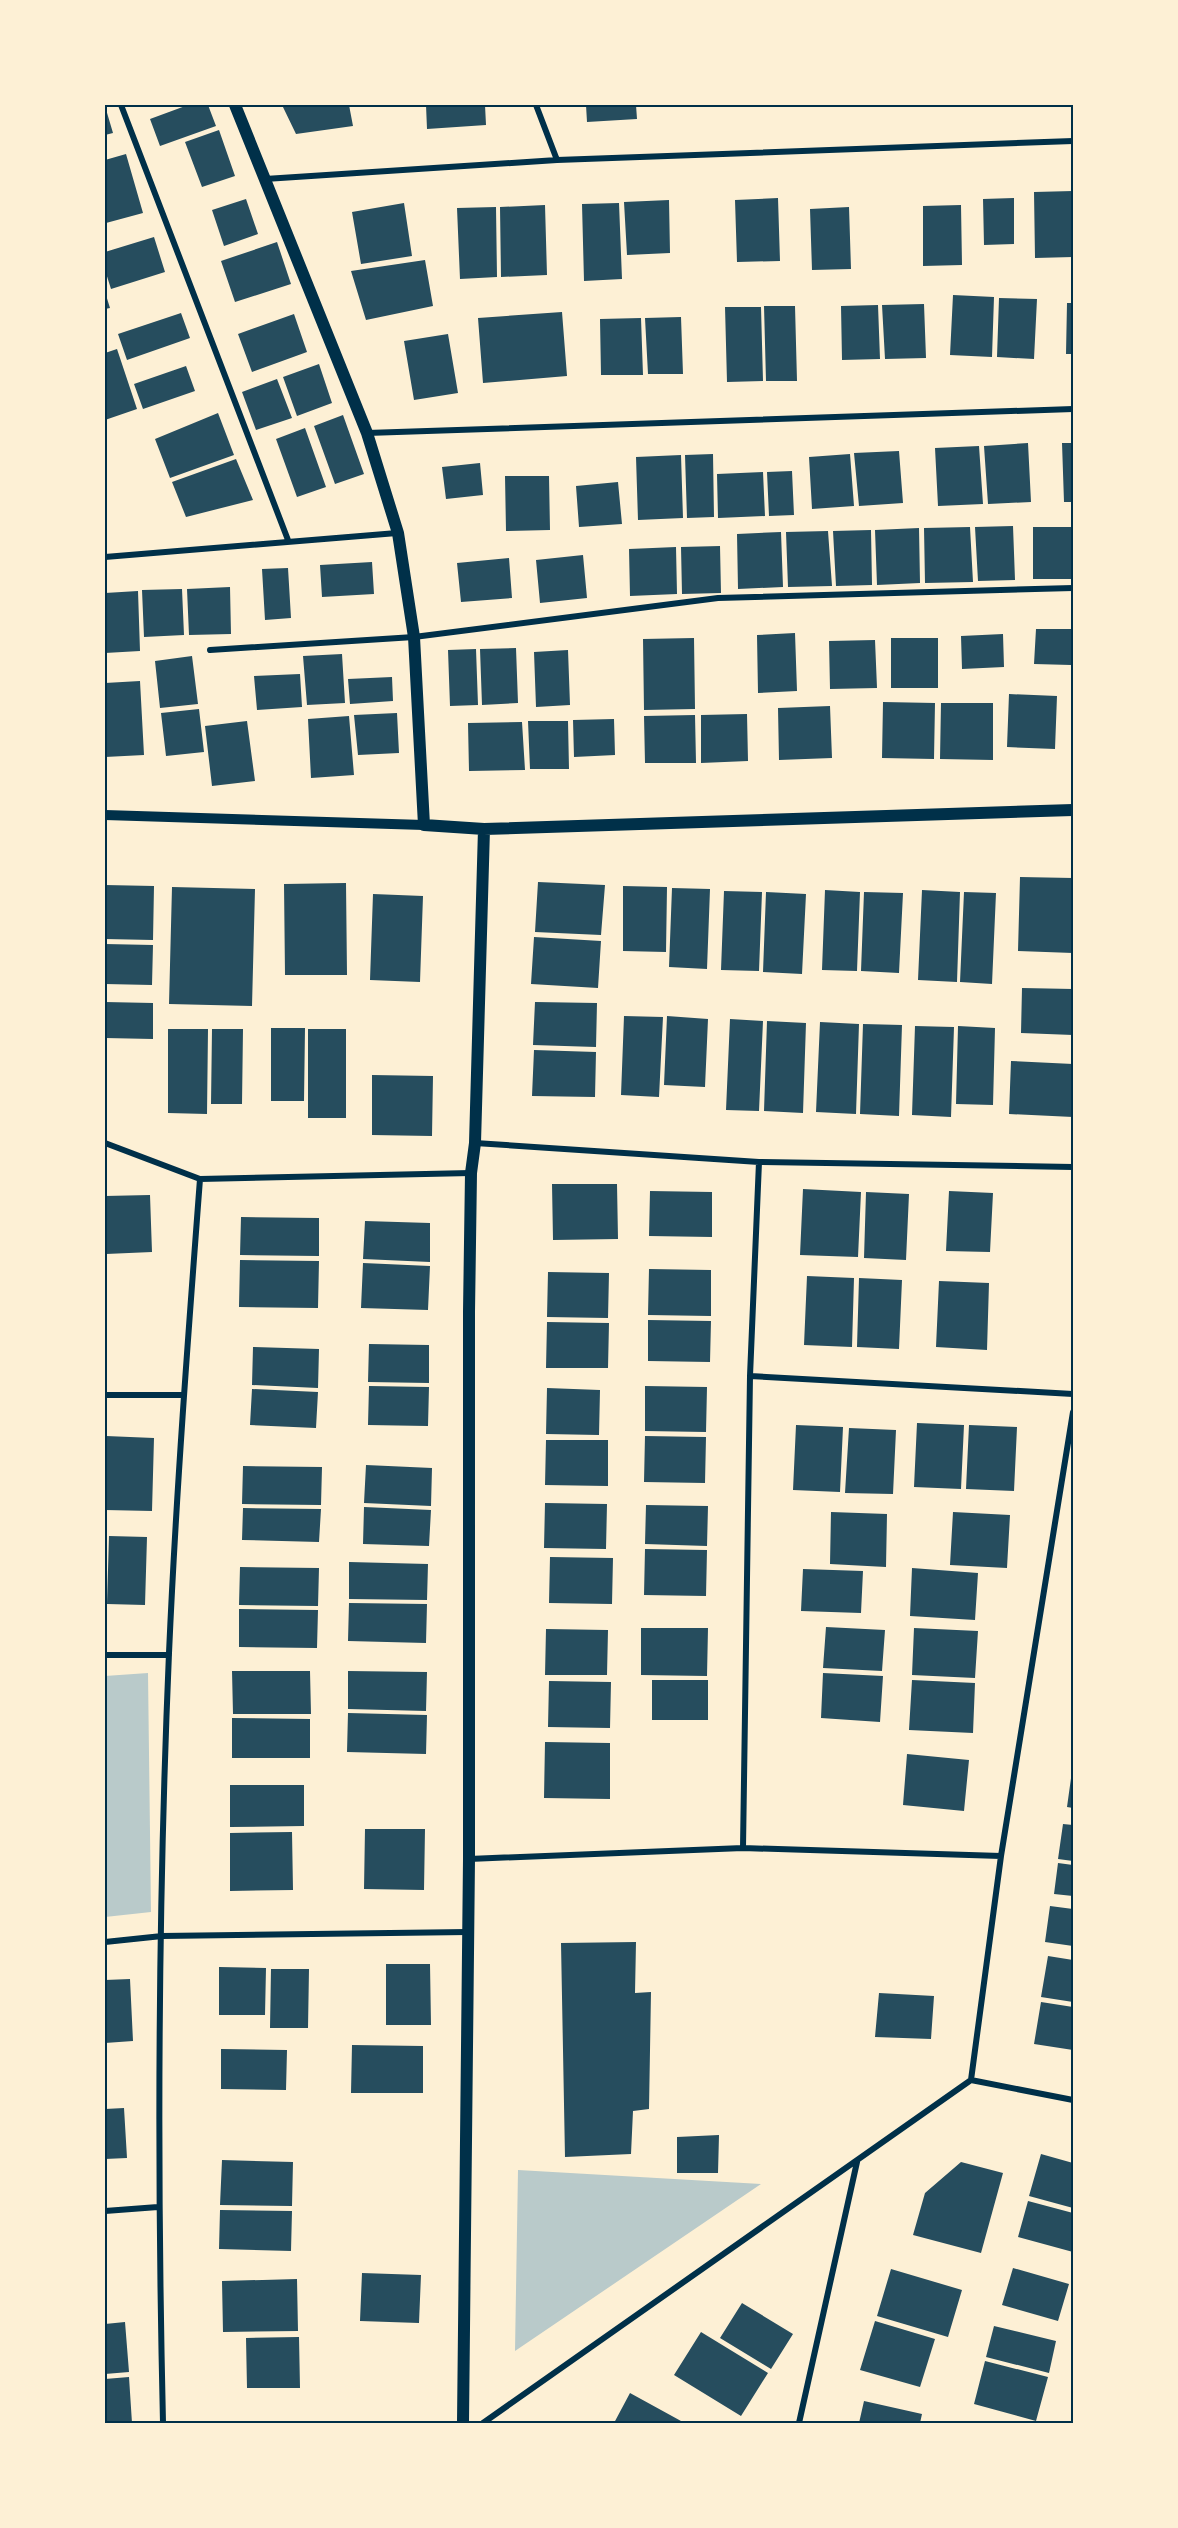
<svg xmlns="http://www.w3.org/2000/svg" width="1178" height="2528" viewBox="0 0 1178 2528" font-family="Lora,serif">
<rect width="100%" height="100%" fill="#fdf0d5"/>
<path fill="#b9caca" d="M148,1673L151,1912L105,1917V1676Z
M518,2170L761,2184L515,2351Z"/>
<path fill="#264d5e" d="M188,105H208L216,126L160,146L150,119Z
M282,105H349L353,126L296,134Z
M426,105H485L486,125L427,129Z
M586,105H636L637,119L587,122Z
M105,106L113,133L105,135Z
M219,130L235,176L202,187L185,142Z
M126,154L143,213L106,223L105,160Z
M1073,191V257L1035,258L1034,192Z
M778,198L780,261L737,262L735,200Z
M1014,198V244L984,245L983,199Z
M246,199L258,234L224,246L212,210Z
M669,200L670,253L627,255L624,202Z
M404,203L412,256L361,264L352,212Z
M619,203L622,279L584,281L582,204Z
M545,205L547,275L501,277L500,207Z
M961,205L962,265L923,266V206Z
M496,207L497,277L460,279L457,208Z
M849,207L851,269L812,270L810,209Z
M154,237L165,272L111,289L105,270V252Z
M277,242L291,284L235,302L221,261Z
M425,260L433,306L366,320L351,271Z
M105,292L110,308L105,309Z
M953,295L994,297L992,357L950,355Z
M999,298L1037,299L1034,359L997,357Z
M1067,303H1073V354H1066Z
M924,304L926,358L885,359L882,305Z
M878,305L880,359L842,360L841,306Z
M764,306H795L797,381H766Z
M725,307H761L763,381L727,382Z
M562,312L567,376L483,383L478,318Z
M181,313L190,338L127,360L118,334Z
M294,314L307,352L252,372L238,334Z
M681,317L683,374H648L645,318Z
M641,318L643,375H601L600,319Z
M448,334L458,393L414,400L404,341Z
M117,349L137,409L105,420V353Z
M319,364L332,403L297,416L283,377Z
M186,366L195,391L143,409L134,384Z
M277,379L292,418L256,430L242,392Z
M218,413L234,455L170,478L155,439Z
M343,415L364,474L335,484L314,426Z
M305,428L326,487L297,497L276,439Z
M1028,443L1031,502L988,504L984,446Z
M1062,443H1073V502H1064Z
M979,446L983,504L938,506L935,448Z
M899,451L903,503L859,506L854,453Z
M713,454L714,517L687,518L685,455Z
M850,454L854,506L812,509L809,457Z
M681,455L683,518L638,520L636,457Z
M236,459L253,500L186,517L172,482Z
M480,463L483,495L446,499L442,467Z
M792,471L794,515L769,516L767,472Z
M763,472L765,516L718,518L717,474Z
M505,476H549L550,530L506,531Z
M618,482L622,524L579,527L576,486Z
M1013,526L1015,580L978,581L975,527Z
M970,527L973,582L925,583L924,528Z
M1033,527H1073V579H1033Z
M919,528L920,583L877,585L875,530Z
M871,530L872,585L836,586L833,531Z
M828,531L832,586L788,587L786,532Z
M781,532L783,587L738,589L737,534Z
M720,546L721,593L682,594L681,547Z
M676,547L677,594L630,596L629,549Z
M583,555L587,598L540,603L536,560Z
M509,558L512,598L461,602L457,563Z
M372,562L374,594L322,597L320,565Z
M288,568L291,618L265,620L262,569Z
M230,587L231,634L189,635L187,589Z
M182,589L184,635L144,637L142,590Z
M138,591L140,651L105,653V593Z
M1036,629H1072L1071,665L1034,664Z
M795,633L797,691L758,693L757,635Z
M1003,634L1004,667L962,669L961,636Z
M694,638L695,709L644,710L643,639Z
M891,638H938V688H891Z
M875,640L877,688L830,689L829,641Z
M516,648L518,703L482,705L480,649Z
M476,649L478,705L450,706L448,650Z
M568,650L570,705L536,707L534,652Z
M342,654L345,703L307,705L303,656Z
M192,656L198,704L160,708L155,661Z
M300,674L302,707L257,710L254,676Z
M392,677L393,701L350,704L348,679Z
M140,681L144,755L105,757V683Z
M1009,694L1057,696L1055,749L1007,747Z
M883,702L935,703L934,759L882,758Z
M941,703H993V760L940,759Z
M830,706L832,758L779,760L778,708Z
M199,709L204,752L166,756L161,713Z
M397,713L399,753L358,755L354,715Z
M747,714L748,761L701,763V715Z
M695,715L696,763H645L644,716Z
M349,716L354,775L311,778L308,719Z
M614,719L615,755L574,757L573,720Z
M247,721L255,781L212,786L205,726Z
M528,721H568L569,769H530Z
M522,722L525,770L469,771L468,723Z
M1020,877L1073,878V953L1018,951Z
M538,882L605,885L601,935L535,932Z
M346,883L347,975H285L284,884Z
M105,885L154,886L153,940L105,939Z
M623,886L667,887L666,952L623,951Z
M172,887L255,889L252,1006L169,1004Z
M672,888L710,889L707,969L669,967Z
M825,890L860,892L857,971L822,970Z
M922,890L960,892L957,982L918,980Z
M724,891L762,892L759,971L721,970Z
M766,892L806,894L802,974L763,972Z
M864,892L903,893L899,973L861,971Z
M964,892L996,893L992,984L960,982Z
M373,894L423,896L420,982L370,980Z
M534,937L601,941L598,988L531,984Z
M105,944L153,945L152,985L105,984Z
M1022,988L1073,989V1035L1021,1033Z
M105,1002L153,1003V1039L105,1038Z
M535,1002L597,1003L596,1047L533,1045Z
M624,1016L663,1017L659,1097L621,1095Z
M667,1016L708,1019L705,1087L664,1085Z
M730,1019L763,1021L759,1111L726,1110Z
M767,1021L806,1023L803,1113L764,1111Z
M820,1022L859,1024L856,1114L816,1112Z
M863,1024L902,1025L899,1116L860,1114Z
M915,1026L954,1027L951,1117L912,1115Z
M958,1026L995,1028L993,1105L956,1104Z
M271,1028H305L304,1101H271Z
M168,1029H208L207,1114L168,1113Z
M212,1029H243L242,1104H211Z
M308,1029H346V1118H308Z
M534,1050L596,1052L595,1097L532,1096Z
M1011,1061L1073,1064V1117L1009,1114Z
M372,1075L433,1076L432,1136L372,1135Z
M552,1184H617L618,1239L553,1240Z
M803,1189L861,1192L858,1257L800,1255Z
M650,1191L712,1192V1237L649,1236Z
M949,1191L993,1193L990,1252L946,1251Z
M866,1192L909,1194L906,1260L864,1258Z
M150,1195L152,1252L106,1254L105,1196Z
M241,1217L319,1218V1256L240,1255Z
M365,1221L430,1223V1262L363,1259Z
M240,1260L319,1261L318,1308L239,1307Z
M363,1263L430,1266L428,1310L361,1308Z
M649,1269L711,1270V1316L648,1315Z
M548,1272L609,1273L608,1318L547,1317Z
M807,1276L854,1278L852,1347L804,1345Z
M859,1278L902,1280L899,1349L857,1347Z
M939,1281L989,1283L987,1350L936,1347Z
M648,1320L711,1321L710,1362L648,1361Z
M547,1322L609,1323L608,1368H546Z
M369,1344L429,1345V1383L368,1382Z
M253,1347L319,1349L318,1388L252,1385Z
M369,1386L429,1387L428,1426L368,1425Z
M645,1386L707,1387L706,1432L645,1431Z
M547,1388L600,1390L599,1435L546,1434Z
M252,1389L318,1392L316,1428L250,1425Z
M917,1423L964,1425L961,1489L914,1487Z
M796,1425L843,1427L840,1492L793,1490Z
M969,1425L1017,1427L1014,1491L966,1489Z
M849,1428L896,1430L893,1494L845,1493Z
M106,1436L154,1438L152,1511L105,1510Z
M645,1436L706,1437L705,1483L644,1482Z
M546,1440H608V1486L545,1485Z
M366,1465L432,1468L431,1506L364,1503Z
M243,1466L322,1467L321,1505L242,1504Z
M545,1503L607,1504L606,1549L544,1548Z
M646,1505L708,1506L707,1546L645,1544Z
M364,1507L431,1510L429,1546L363,1544Z
M243,1508L321,1509L319,1542L242,1540Z
M831,1512L887,1514L886,1567L830,1564Z
M953,1512L1010,1515L1007,1568L950,1565Z
M109,1536L147,1537L145,1605L107,1604Z
M645,1549L707,1550L706,1596L644,1595Z
M550,1557L613,1558L612,1604L549,1603Z
M349,1562L428,1564L427,1600L349,1599Z
M240,1567L319,1568L318,1606L239,1605Z
M912,1568L978,1573L975,1620L910,1616Z
M803,1569L863,1571L861,1613L801,1611Z
M349,1603L427,1604L426,1643L348,1641Z
M239,1609L318,1610L317,1648L239,1647Z
M826,1627L885,1630L882,1671L823,1668Z
M641,1628H708L707,1676L641,1675Z
M914,1628L978,1631L975,1678L912,1675Z
M546,1629L608,1630L607,1675H545Z
M232,1671H310L311,1714H233Z
M348,1671L427,1672L426,1711L348,1709Z
M823,1673L883,1676L880,1722L821,1718Z
M652,1680H708V1720H652Z
M912,1680L975,1683L973,1733L909,1730Z
M549,1681L611,1682L610,1728L548,1727Z
M348,1713L427,1715L426,1754L347,1752Z
M232,1718L310,1719V1758H232Z
M545,1742L610,1743V1799L544,1798Z
M907,1754L969,1760L964,1811L903,1805Z
M1072,1771H1073V1808L1067,1807Z
M230,1785H304V1826L230,1827Z
M1063,1824L1073,1825V1861L1058,1859Z
M365,1829H425L424,1890L364,1889Z
M292,1832L293,1890L230,1891V1833Z
M1058,1863L1073,1865V1896L1054,1894Z
M1050,1906L1073,1909V1946L1045,1942Z
M636,1942L635,1993L651,1992L649,2109L633,2111L631,2154L565,2157L561,1943Z
M1048,1956L1073,1960V2002L1041,1997Z
M386,1964H430L431,2025H386Z
M219,1967L266,1968L265,2015H219Z
M271,1969H309L308,2028H270Z
M130,1979L133,2041L105,2043V1980Z
M879,1993L934,1996L931,2039L875,2037Z
M1041,2002L1073,2007V2050L1034,2044Z
M352,2045L423,2046V2093H351Z
M221,2049L287,2050L286,2090L221,2089Z
M124,2108L127,2158L105,2159V2109Z
M719,2135L718,2173H677V2137Z
M1041,2154L1073,2163V2208L1029,2196Z
M222,2160L293,2162L292,2206L220,2205Z
M961,2162L1003,2173L981,2253L913,2235L925,2193Z
M1028,2201L1073,2213V2252L1018,2237Z
M220,2210L292,2211L291,2251L219,2249Z
M1013,2268L1069,2284L1058,2321L1002,2305Z
M891,2269L962,2290L948,2337L877,2316Z
M362,2273L421,2275L419,2323L360,2321Z
M297,2279L298,2331L223,2332L222,2281Z
M742,2303L793,2334L771,2369L720,2338Z
M875,2321L935,2339L920,2387L860,2370Z
M125,2322L129,2372L105,2374V2324Z
M994,2326L1056,2341L1049,2373L986,2357Z
M701,2332L768,2373L741,2416L674,2375Z
M299,2337L300,2388H247L246,2338Z
M985,2361L1048,2377L1036,2421L974,2404Z
M129,2377L132,2423H105V2379Z
M630,2393L681,2421L680,2423H614Z
M864,2401L922,2414L920,2423H859Z"/>
<g fill="none" stroke-linecap="round" stroke-linejoin="round">
<path stroke="#003049" stroke-width="6" d="M121,105L288,540
M536,105L557,160
M265,179L557,160L1073,141
M367,433L1073,409
M105,557L397,533
M210,650L414,637L718,598L1073,588
M105,1143L200,1179L471,1173
M475,1143L759,1162L1073,1167
M750,1376L1073,1394
M105,1395H183
M105,1655H169
M743,1848L750,1376L759,1162
M469,1859L743,1848L1001,1856
M105,1942L162,1936L468,1932
M971,2080L1001,1856L1073,1412
M105,2211L158,2207
M163,2423C157,2167 158,1909 169,1653C176,1495 188,1337 200,1179
M483,2423L971,2080L1073,2100
M799,2423L857,2162"/>
<path stroke="#003049" stroke-width="10" d="M105,815L424,825"/>
<path stroke="#003049" stroke-width="12" d="M235,105L367,433L398,533L414,637L424,825L484,829L1073,810
M463,2423L469,1859V1312L471,1173L475,1143L484,829"/>
</g>
<rect width="1178" height="2528" fill="none" stroke="#fdf0d5" stroke-width="213"/>
<rect x="106" y="106" width="966" height="2316" fill="none" stroke="#003049" stroke-width="2"/>
</svg>
